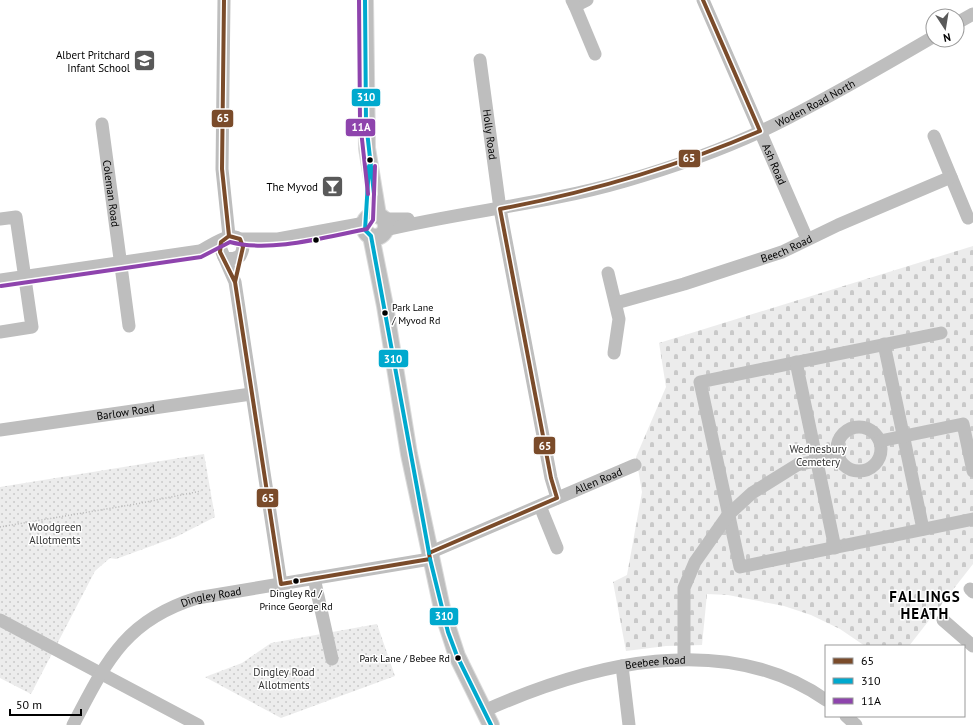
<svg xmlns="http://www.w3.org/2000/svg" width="973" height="725" viewBox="0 0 973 725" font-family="'PT Sans',sans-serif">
<defs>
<pattern id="cemetery-stones" width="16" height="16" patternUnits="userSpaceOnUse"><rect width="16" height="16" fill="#ececec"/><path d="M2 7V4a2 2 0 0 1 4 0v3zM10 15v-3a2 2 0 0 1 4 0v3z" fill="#c9c9c9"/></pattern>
<pattern id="park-dots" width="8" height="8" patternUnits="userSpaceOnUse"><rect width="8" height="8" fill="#ececec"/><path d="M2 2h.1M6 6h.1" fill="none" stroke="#c9c9c9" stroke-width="1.8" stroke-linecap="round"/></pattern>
</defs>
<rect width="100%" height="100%" fill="#fff"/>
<path fill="url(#cemetery-stones)" d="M973,246V564L909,646H865L840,629L811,615L784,606L728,595L707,594L702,645L666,646L626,651L613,582L627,575L642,492L636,457L666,387L659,343Z"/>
<path fill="url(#park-dots)" d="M204,454L215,517L176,537L116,559L110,558L95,571L31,694L0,678V487Z
M377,624L395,676L281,718L205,677L242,663L271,643Z"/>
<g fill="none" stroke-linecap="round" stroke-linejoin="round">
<defs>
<path id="major" d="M365,0L367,148L378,215
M364 226a11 11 0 1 1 22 0a11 11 0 1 1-22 0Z
M371,236L385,306L409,454L443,613L457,656L491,725"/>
</defs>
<use href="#major" stroke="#dbdbdb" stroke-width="18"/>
<path stroke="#b9b9b9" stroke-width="1.5" stroke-dasharray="1 2" stroke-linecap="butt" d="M0,527L136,504L201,491"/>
<g stroke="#bebebe" stroke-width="13">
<path d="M224,0L222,169L229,236"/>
<path d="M572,0L575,6L587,0"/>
<path id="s1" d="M703,0L807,239"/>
<path d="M575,6L595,54"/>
<path d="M957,23L973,14"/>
<path id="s2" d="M480,60L500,209L551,478L557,498"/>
<path id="s3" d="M102,124L129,326"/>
<path d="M934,136L968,218"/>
<path d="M0,219L16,217L32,327L0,332"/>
<path d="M384,219H408"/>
<path id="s4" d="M385,230C465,211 546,204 625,181C680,165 736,145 788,118C837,93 885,65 933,37"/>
<path d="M240,239H278L365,223"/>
<path d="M224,257L235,282L281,584"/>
<path d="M608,273L619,319L614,353"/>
<path d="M0,280L200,251C211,246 236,226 242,244C244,248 242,252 240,256L232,259L224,257L220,247L222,241"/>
<path id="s5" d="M616,303L684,284L782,252L838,225L951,177"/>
<path d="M941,333L700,382L740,567L973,519"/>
<path d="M884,344L923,529"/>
<path d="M796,362L835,548"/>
<circle cx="859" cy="449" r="22"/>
<path id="s6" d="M0,430L251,394"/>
<path d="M880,441L963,424L973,471"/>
<path d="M540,506L557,548"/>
<path id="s7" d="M429,553L635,465"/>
<path d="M314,578L332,659"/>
<path d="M970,589L973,592"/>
<path d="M0,620L198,725"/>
<path d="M943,620L973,646"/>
<path d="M684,659V588L695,562L728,515L752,493L797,465L839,456"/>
<path d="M622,666L629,725"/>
<path id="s8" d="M484,711C588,664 724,629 826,700"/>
<path d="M846,716L856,725"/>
<path id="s9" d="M73,725C106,662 125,620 197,598L430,559"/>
</g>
<use href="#major" stroke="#bebebe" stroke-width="16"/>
<defs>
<path id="bus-1" d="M224,0L222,169L229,236
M229,236L240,239L243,247L235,282L220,252L221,242Z
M235,282L281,584L430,559L429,553L557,498L551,478L500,209C590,192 676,167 760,131L703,0"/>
<path id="bus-2" d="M365,0L366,122L374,194
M369,166L365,230L371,236L429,553
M430,559L448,632L457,656L491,725"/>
<path id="bus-3" d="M359,0L360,121L368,194
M1,286L201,257L230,242C270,253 326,237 367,229L373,220L375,166"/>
</defs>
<use href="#bus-1" stroke="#fff" stroke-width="7"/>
<use href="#bus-2" stroke="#fff" stroke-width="7"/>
<use href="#bus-3" stroke="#fff" stroke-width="7"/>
<use href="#bus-1" stroke="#7a4b2a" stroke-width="4"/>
<use href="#bus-2" stroke="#00a9ce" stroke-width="4"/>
<use href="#bus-3" stroke="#8e44ad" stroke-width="4"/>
</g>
<defs>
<symbol id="school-square" viewBox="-11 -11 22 22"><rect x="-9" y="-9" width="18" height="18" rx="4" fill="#595959" stroke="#fff"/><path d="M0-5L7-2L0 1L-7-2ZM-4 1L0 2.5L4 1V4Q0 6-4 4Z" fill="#fff"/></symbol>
<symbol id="bar-square" viewBox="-11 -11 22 22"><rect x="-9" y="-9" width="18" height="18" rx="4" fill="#595959" stroke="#fff"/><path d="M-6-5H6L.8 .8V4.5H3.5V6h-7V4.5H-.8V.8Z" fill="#fff"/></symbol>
</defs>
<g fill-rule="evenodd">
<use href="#school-square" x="132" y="48" width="25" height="25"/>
<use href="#bar-square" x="320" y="174" width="25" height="25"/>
</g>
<g fill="#000" stroke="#fff" stroke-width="1.5">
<circle cx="370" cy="160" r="3.5"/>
<circle cx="316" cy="240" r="3.5"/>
<circle cx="385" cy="313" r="3.5"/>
<circle cx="296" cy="581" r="3.5"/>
<circle cx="458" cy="658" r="3.5"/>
</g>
<g text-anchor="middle" stroke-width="3" stroke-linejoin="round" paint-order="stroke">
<g font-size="10" fill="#000" stroke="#fff" text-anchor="start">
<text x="392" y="311">Park Lane<tspan x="392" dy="13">/ Myvod Rd</tspan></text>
<text x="296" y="597" text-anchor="middle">Dingley Rd /<tspan x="296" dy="13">Prince George Rd</tspan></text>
<text x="450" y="662" text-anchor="end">Park Lane / Bebee Rd</text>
</g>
<g font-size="11" fill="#000" stroke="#fff" text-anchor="end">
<text x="130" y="59">Albert Pritchard<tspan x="130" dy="13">Infant School</tspan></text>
<text x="318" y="191">The Myvod</text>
</g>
<g font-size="11" fill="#000" stroke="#fff">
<text dy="4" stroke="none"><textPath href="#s4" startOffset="451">Woden Road North</textPath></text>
<text dy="4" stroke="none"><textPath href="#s2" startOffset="75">Holly Road</textPath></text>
<text dy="4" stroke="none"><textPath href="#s1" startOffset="179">Ash Road</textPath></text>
<text dy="4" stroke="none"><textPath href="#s3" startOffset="70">Coleman Road</textPath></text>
<text dy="4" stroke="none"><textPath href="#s5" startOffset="179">Beech Road</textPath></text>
<text dy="4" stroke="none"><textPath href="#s6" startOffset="127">Barlow Road</textPath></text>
<text dy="4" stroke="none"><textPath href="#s7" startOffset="184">Allen Road</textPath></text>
<text dy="4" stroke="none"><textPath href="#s9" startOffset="198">Dingley Road</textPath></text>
<text dy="4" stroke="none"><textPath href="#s8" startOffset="179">Beebee Road</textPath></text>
</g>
<g font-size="11" fill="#333" stroke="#fff">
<text x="818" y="453">Wednesbury<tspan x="818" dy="13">Cemetery</tspan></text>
<text x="55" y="531">Woodgreen<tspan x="55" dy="13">Allotments</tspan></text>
<text x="284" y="676">Dingley Road<tspan x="284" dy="13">Allotments</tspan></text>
</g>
<g font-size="15" font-weight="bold" letter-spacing="1" fill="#000" stroke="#fff">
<text x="925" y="602">FALLINGS<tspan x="925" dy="17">HEATH</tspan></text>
</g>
</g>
<g stroke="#fff" stroke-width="1.5">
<rect x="351" y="88" width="30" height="19" rx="4" fill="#00a9ce"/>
<rect x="211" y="109" width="23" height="19" rx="4" fill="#7a4b2a"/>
<rect x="345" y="118" width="31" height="19" rx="4" fill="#8e44ad"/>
<rect x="678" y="149" width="23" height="19" rx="4" fill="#7a4b2a"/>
<rect x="378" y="349" width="31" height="19" rx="4" fill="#00a9ce"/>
<rect x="533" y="436" width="23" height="19" rx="4" fill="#7a4b2a"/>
<rect x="256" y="488" width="23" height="20" rx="4" fill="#7a4b2a"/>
<rect x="429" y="607" width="30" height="19" rx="4" fill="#00a9ce"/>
</g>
<g font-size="11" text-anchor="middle" font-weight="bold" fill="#fff">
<text x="366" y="101">310</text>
<text x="223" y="122">65</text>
<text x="361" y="131">11A</text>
<text x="689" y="162">65</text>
<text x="393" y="363">310</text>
<text x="545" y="450">65</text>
<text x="268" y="502">65</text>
<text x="444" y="620">310</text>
</g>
<rect x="825" y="645" width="140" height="72" fill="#ffffff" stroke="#999999"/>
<rect x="833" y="658" width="20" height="6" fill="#7a4b2a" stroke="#999999"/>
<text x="861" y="665" font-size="12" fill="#000000">65</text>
<rect x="833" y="678" width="20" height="6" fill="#00a9ce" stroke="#999999"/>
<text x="861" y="685" font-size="12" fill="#000000">310</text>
<rect x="833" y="698" width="20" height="6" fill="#8e44ad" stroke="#999999"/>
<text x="861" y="705" font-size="12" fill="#000000">11A</text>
<g transform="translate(945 28) rotate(168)"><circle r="19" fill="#ffffff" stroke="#999999"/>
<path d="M0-3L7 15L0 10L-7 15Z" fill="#595959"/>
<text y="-6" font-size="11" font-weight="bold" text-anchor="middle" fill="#000000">N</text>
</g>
<path d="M10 709v6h71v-6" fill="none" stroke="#000000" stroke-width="2"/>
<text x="16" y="709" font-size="12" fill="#000000" stroke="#ffffff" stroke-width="3" paint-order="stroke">50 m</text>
</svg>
